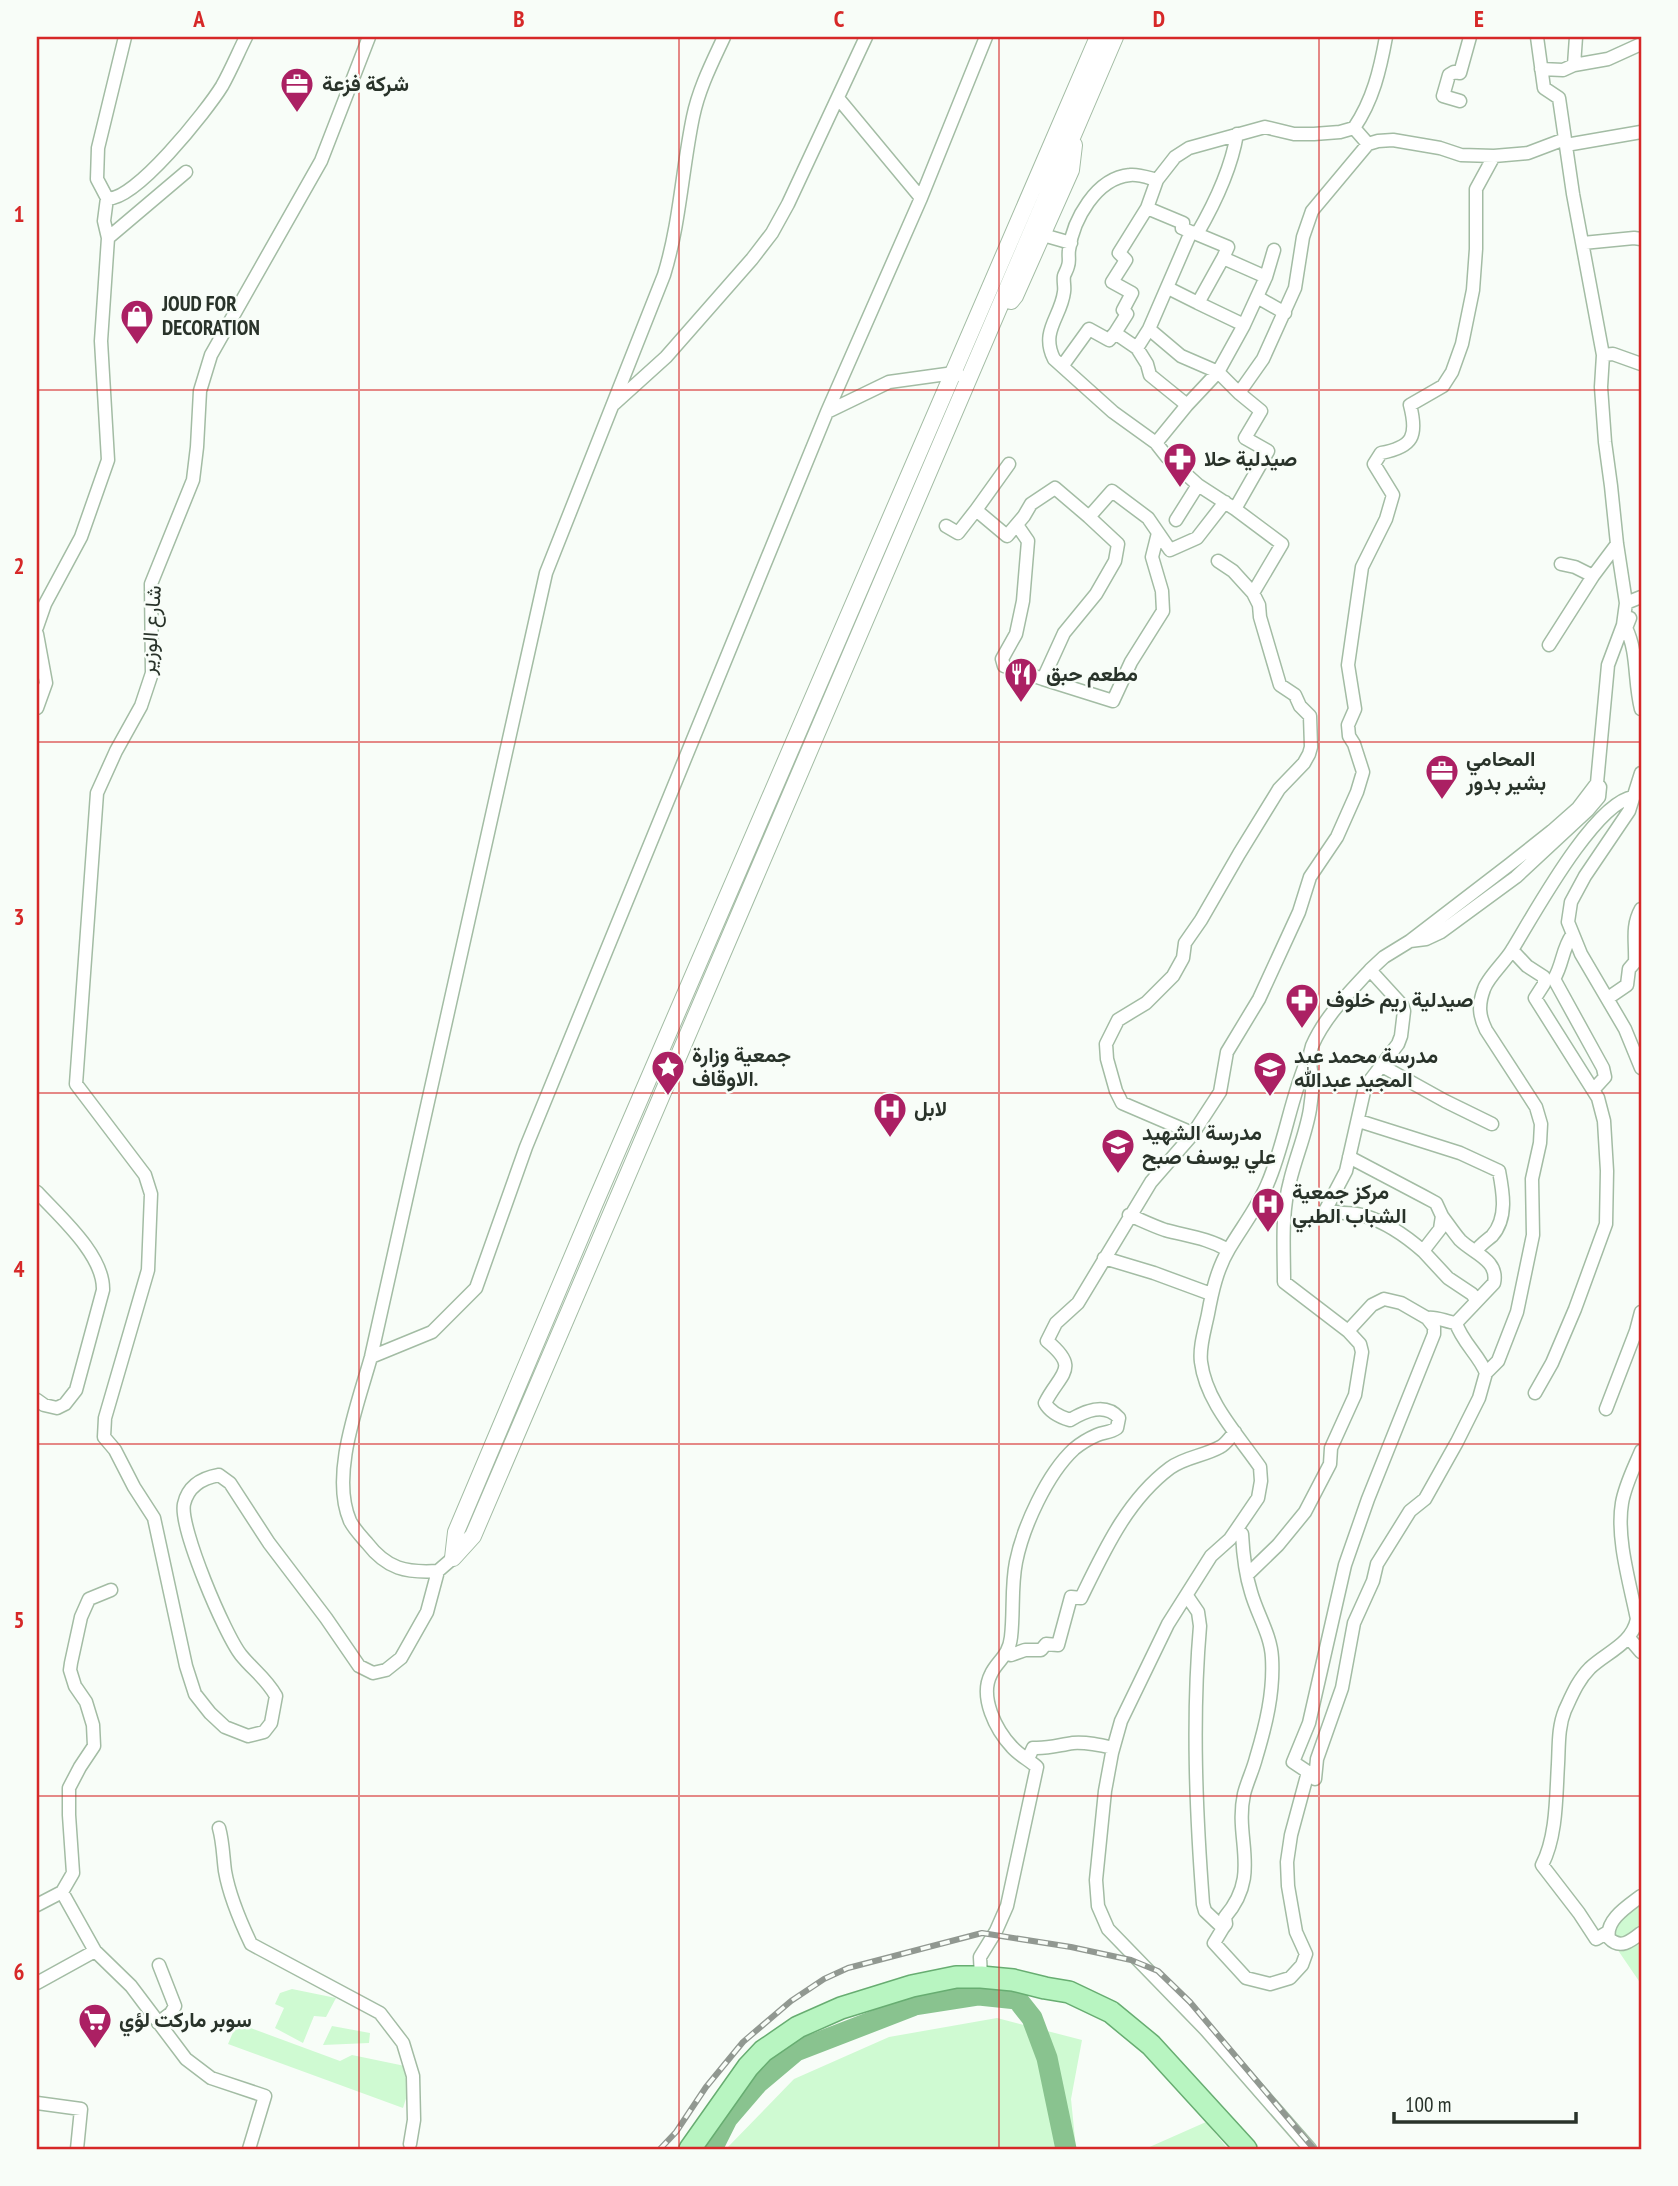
<svg xmlns="http://www.w3.org/2000/svg" width="1678" height="2186" viewBox="0 0 1678 2186" font-family="'PT Sans Narrow',Vazirmatn,sans-serif">
<rect width="100%" height="100%" fill="#f8fdf8"/>
<path fill="#cffad2" d="M1641,1899V1984L1613,1943L1609,1926Z
M292,1989L336,1998L326,2017L314,2016L303,2043L275,2028L284,2008L275,2004L280,1993Z
M997,2018L1082,2040L1071,2099L1076,2149H726L794,2079L889,2037Z
M237,2023L340,2061L352,2055L405,2066L409,2089L403,2108L228,2044Z
M332,2026L370,2033L369,2043L323,2045Z
M1206,2122L1228,2149H1145Z"/>
<g fill="none" stroke-linecap="round" stroke-linejoin="round">
<path stroke="#89c38f" stroke-width="21" d="M712,2149L727,2119L758,2083L796,2051L915,2005L979,1995L1017,1999L1032,2018L1047,2058L1066,2149"/>
<defs>
<path id="minor" d="M125,37L98,148L97,179L107,198C133,204 208,109 222,86C231,70 238,53 246,37
M369,37L321,161L211,355L200,391L197,447L193,480L151,584L152,673L141,706L116,751L97,793L76,1084L145,1175L151,1194L148,1270L105,1418L104,1437L115,1450L134,1487L154,1518L186,1666L195,1694L210,1713L225,1727L248,1736L264,1732L271,1723L276,1696C266,1678 253,1670 241,1655C225,1635 179,1527 184,1504C188,1486 202,1478 219,1475L230,1483L269,1543L326,1618L359,1666L373,1673L386,1670L401,1658L427,1612L438,1571L453,1558
M1574,65L1576,37
M1541,69L1563,70L1574,65L1608,59L1641,44
M838,98L921,198
M1460,101L1443,96L1449,75L1454,72L1460,73L1470,37
M1354,128L1368,144L1378,141L1393,140L1440,148L1461,155L1494,156L1528,153L1565,139
M1566,145L1641,132
M1157,180C1149,178 1139,174 1130,175C1096,178 1073,220 1069,250C1068,256 1070,261 1068,266C1067,270 1065,273 1064,276C1063,281 1065,287 1064,292C1061,317 1040,331 1054,359L1113,412L1156,443L1187,405
M1147,208L1183,223L1182,228L1191,232L1149,329L1137,348L1115,333L1127,314L1123,310L1132,293L1112,282L1126,260L1119,253L1147,208L1157,180L1175,157L1189,148L1265,127L1294,134H1314L1340,132L1354,128C1373,100 1380,70 1386,37
M1192,232L1228,247L1223,258L1266,277
M1197,234C1215,203 1231,170 1237,134
M1043,235L1071,243
M108,238L186,172
M1583,243L1634,238L1641,239
M1168,288L1198,303L1223,258
M1257,297L1285,313
M1198,303L1244,325L1266,277L1274,250
M1149,329L1181,356L1218,372L1244,325
M1137,348L1147,364L1150,375L1187,405L1218,372L1239,393L1261,411L1245,438L1268,451L1235,509L1198,485L1176,520
M1603,355L1613,354L1641,364
M1063,365L1089,329L1109,340L1115,333
M1239,393L1263,359L1295,288L1303,237L1312,211L1368,144
M614,404L666,357L752,259L772,233L788,204L866,37
M827,412L889,382L954,373L959,375
M1156,443L1167,457L1198,485
M1009,464L976,510L1007,536L1024,516L1031,504L1055,488L1089,517L1112,491L1148,518L1170,550L1197,538L1225,502
M1017,525L1028,541L1023,601L1016,634L1002,659L1004,666L1043,679L1064,633L1096,594L1115,561L1118,544L1089,517
M946,526L958,533L976,510
M1218,561L1233,571L1253,593L1282,544L1235,509
M1561,564L1575,567L1593,576
M1626,603L1641,597
M1630,618L1626,628C1638,652 1634,682 1641,709
M37,627L45,604L81,537L108,460L101,341L108,238L104,221L107,198
M37,634L46,683L37,708
M1549,645L1593,576L1617,544
M1043,679L1113,701L1131,662L1163,611L1162,591L1152,557L1158,533
M1641,773L1629,811L1585,876L1571,902L1568,922L1581,954L1625,1029L1641,1068
M1410,941L1509,865L1552,831L1578,808L1597,783
M1512,950L1527,966L1544,977V984L1535,998L1598,1098L1604,1121L1607,1171L1606,1224L1575,1309L1552,1363L1535,1393
M1370,970C1349,993 1325,1016 1312,1046C1307,1060 1312,1068 1312,1082C1313,1090 1311,1100 1310,1109C1306,1134 1296,1156 1290,1181C1281,1214 1284,1248 1284,1282L1348,1331L1372,1305L1384,1299L1401,1303L1427,1318C1436,1316 1446,1322 1456,1323L1494,1283C1499,1260 1473,1253 1460,1240C1454,1233 1448,1224 1442,1216L1440,1229L1423,1251C1407,1237 1385,1222 1365,1216C1351,1211 1343,1216 1326,1209L1346,1171L1365,1087L1398,1044L1401,1036L1404,1011L1402,1005L1370,970L1384,957L1410,941L1426,939L1441,932L1516,877L1588,810L1599,797L1600,787L1597,783L1608,665L1623,625L1626,603L1617,544L1611,486L1605,442L1601,387L1603,355L1573,194L1559,98L1544,88L1537,37
M1554,979L1603,1068L1605,1077L1594,1089
M1554,979C1563,964 1562,949 1572,935
M1608,998L1627,985L1629,969L1635,962C1636,942 1631,927 1641,909
M1308,1058C1290,1099 1285,1144 1267,1185C1257,1208 1242,1227 1229,1249C1217,1269 1212,1292 1208,1314C1205,1329 1199,1347 1201,1362C1206,1402 1238,1435 1260,1467L1261,1481L1258,1498L1230,1539L1211,1556L1168,1624L1121,1721L1112,1753L1105,1791L1096,1880L1098,1906L1108,1929L1206,2030L1310,2149
M1382,1066L1445,1101L1492,1124
M1359,1121L1460,1153L1499,1171C1503,1192 1508,1218 1492,1236C1486,1241 1480,1245 1476,1251
M1192,1135L1185,1130L1122,1103L1116,1091L1107,1059L1106,1044L1118,1020L1146,1003L1173,976L1183,958L1185,943L1201,920L1239,854L1279,789L1304,763L1309,754L1311,747L1310,716L1300,706L1295,695L1280,685L1260,617L1259,605L1253,593
M1349,1157L1423,1196L1436,1203L1442,1216
M37,1192C60,1217 104,1255 103,1290L76,1390L65,1404L57,1408L44,1405L37,1400
M1129,1215C1141,1220 1153,1226 1165,1230C1187,1236 1208,1238 1228,1250
M1423,1251L1448,1278L1472,1294L1476,1300
M1104,1258L1154,1273L1211,1294
M1456,1323C1462,1342 1479,1355 1486,1373
M371,1357L432,1332L476,1288L526,1147L827,412L921,198L986,37
M1606,1409L1636,1331L1641,1312
M438,1571C406,1573 387,1569 367,1543C361,1536 354,1529 350,1521C330,1475 358,1404 371,1357L546,573L664,275C680,223 682,170 693,117C699,88 712,63 724,37
M1247,1575L1278,1545L1305,1512L1330,1464L1331,1448L1355,1395L1362,1352L1360,1344L1348,1331
M111,1590L89,1599L81,1617L71,1663L70,1670L75,1686L86,1702L93,1725L94,1746L80,1767L69,1788V1815L73,1873L62,1892L95,1951L131,1986L186,2059L211,2078L265,2096L249,2149
M1187,1596L1198,1612L1200,1626C1192,1718 1196,1812 1203,1904L1205,1911L1223,1928L1214,1943L1246,1978L1270,1984L1290,1978L1302,1965L1306,1954L1296,1932L1288,1886L1287,1862L1291,1835L1308,1772L1293,1762L1309,1723L1345,1565L1368,1499L1434,1334V1327L1427,1318
M1629,1638L1641,1652
M1006,1653L1011,1655L1025,1650H1041L1046,1644L1058,1645L1071,1597L1081,1598C1104,1551 1127,1500 1170,1468C1185,1457 1204,1456 1220,1447C1226,1444 1230,1437 1235,1432
M1028,1759L1033,1748C1048,1749 1059,1745 1073,1743C1087,1742 1100,1745 1113,1748
M1311,1775L1315,1779L1317,1759L1342,1688L1354,1623L1373,1581L1377,1564L1410,1511L1425,1499L1457,1442L1479,1398L1486,1373L1498,1361L1517,1312L1533,1235L1532,1179L1540,1143L1541,1124L1536,1107L1486,1030C1479,1016 1478,1005 1484,989C1488,977 1505,962 1512,950C1533,916 1594,803 1633,797
M219,1828C223,1842 223,1856 225,1871C229,1894 241,1923 251,1944L380,2013L403,2043L413,2076L414,2120L410,2144
M1641,1896C1628,1906 1605,1920 1609,1938C1620,1950 1631,1941 1641,1933
M37,1905L62,1892
M1223,1928L1226,1924L1225,1917C1262,1874 1234,1840 1244,1794C1247,1782 1253,1770 1256,1758C1266,1725 1274,1692 1272,1658C1271,1635 1257,1614 1251,1592C1245,1573 1243,1553 1242,1534L1237,1529
M1608,1932L1596,1939L1579,1913L1542,1865C1557,1836 1556,1796 1558,1764C1559,1745 1558,1727 1565,1710C1572,1695 1578,1680 1590,1668C1607,1652 1632,1644 1637,1619C1630,1584 1616,1538 1622,1503C1625,1485 1634,1468 1641,1451
M981,1977L980,1957L996,1931L1007,1906L1037,1767C1029,1760 1019,1755 1012,1747C996,1730 979,1697 991,1674C997,1661 1009,1656 1011,1637C1014,1612 1011,1587 1016,1562C1023,1527 1047,1474 1074,1449C1080,1444 1090,1438 1097,1435C1104,1432 1110,1433 1117,1428L1119,1418C1105,1402 1085,1411 1070,1420C1060,1417 1050,1412 1045,1403C1060,1373 1081,1369 1047,1341L1056,1323L1078,1303L1151,1182L1192,1135L1220,1092L1227,1052L1259,999L1299,912L1310,877L1337,837L1357,792L1363,772L1354,744L1349,736L1348,725L1355,709L1348,665L1362,567L1386,519L1393,495L1374,464L1381,453C1413,447 1418,436 1410,405L1443,386L1452,372L1462,344L1473,290L1476,249V189L1494,156
M37,1983L95,1951
M158,2023L171,2013L175,2006L159,1965
M37,2103L81,2109L77,2149"/>
<path id="tertiary" d="M1011,301L1015,296L1071,170L1074,145
M453,1558L473,1536L1115,37
M453,1558L456,1532L595,1203L1098,37"/>
<path id="primary" d="M690,2149L748,2067L763,2051L798,2027L841,2008L912,1986L956,1977H981L1013,1980L1045,1988L1069,1992L1111,2012L1151,2045L1246,2149"/>
</defs>
<use href="#minor" stroke="#a3bca4" stroke-width="15"/>
<use href="#tertiary" stroke="#a3bca4" stroke-width="18"/>
<use href="#primary" stroke="#67ad71" stroke-width="24"/>
<use href="#minor" stroke="#fff" stroke-width="12"/>
<use href="#tertiary" stroke="#fff" stroke-width="16"/>
<use href="#primary" stroke="#b8f5c1" stroke-width="21"/>
<defs>
<path id="rail" d="M660,2149L676,2132L706,2087L743,2042L791,2001L824,1979L848,1968L982,1933L1071,1947L1131,1960L1158,1971L1190,2002L1314,2149"/>
</defs>
<use href="#rail" stroke="#919891" stroke-width="6"/>
<use href="#rail" stroke="#f8fdf8" stroke-width="3.5" stroke-dasharray="10" stroke-linecap="butt"/>
</g>
<path fill="none" stroke="#d62828" stroke-width="2" stroke-opacity="0.55" d="M359,37V2149M679,37V2149M999,37V2149M1319,37V2149M37,390H1641M37,742H1641M37,1093H1641M37,1444H1641M37,1796H1641"/>
<defs>
<symbol id="office-pin" viewBox="-11 -11 22 30"><path d="M0 17L-7.5 6A9.5 9.5 0 1 1 7.5 6Z" fill="#ab2063" stroke="#f8fdf8"/><path d="M-6-3h4V-5.5h4V-3h4V5H-6ZM-1-4.5V-3h2v-1.5ZM-6 0V1H6V0Z" fill="#fff"/></symbol>
<symbol id="shop-pin" viewBox="-11 -11 22 30"><path d="M0 17L-7.5 6A9.5 9.5 0 1 1 7.5 6Z" fill="#ab2063" stroke="#f8fdf8"/><path d="M-5-2.5h2.3a2.7 3.5 0 0 1 5.4 0H5L5.5 6h-11ZM-1.5-2.5h3a1.5 2.3 0 0 0-3 0Z" fill="#fff"/></symbol>
<symbol id="pharmacy-pin" viewBox="-11 -11 22 30"><path d="M0 17L-7.5 6A9.5 9.5 0 1 1 7.5 6Z" fill="#ab2063" stroke="#f8fdf8"/><path d="M-2-6h4v4h4v4h-4v4h-4v-4h-4v-4h4Z" fill="#fff"/></symbol>
<symbol id="restaurant-pin" viewBox="-11 -11 22 30"><path d="M0 17L-7.5 6A9.5 9.5 0 1 1 7.5 6Z" fill="#ab2063" stroke="#f8fdf8"/><path d="M-5-6h1v4h1v-4h1v4h1v-4h1v5L-1.5 .5V6h-2V.5L-5-1ZM5-6V6H3V1.5H1.5Q1.5-4 5-6Z" fill="#fff"/></symbol>
<symbol id="sight-pin" viewBox="-11 -11 22 30"><path d="M0 17L-7.5 6A9.5 9.5 0 1 1 7.5 6Z" fill="#ab2063" stroke="#f8fdf8"/><path d="M0-6L1.8-2.2L6-1.7L2.9 1.2L3.7 5.4L0 3.3L-3.7 5.4L-2.9 1.2L-6-1.7L-1.8-2.2Z" fill="#fff"/></symbol>
<symbol id="school-pin" viewBox="-11 -11 22 30"><path d="M0 17L-7.5 6A9.5 9.5 0 1 1 7.5 6Z" fill="#ab2063" stroke="#f8fdf8"/><path d="M0-5L7-2L0 1L-7-2ZM-4 1L0 2.5L4 1V4Q0 6-4 4Z" fill="#fff"/></symbol>
<symbol id="hospital-pin" viewBox="-11 -11 22 30"><path d="M0 17L-7.5 6A9.5 9.5 0 1 1 7.5 6Z" fill="#ab2063" stroke="#f8fdf8"/><path d="M-5-5h3v3.5h4V-5h3V5h-3V1.5h-4V5h-3Z" fill="#fff"/></symbol>
<symbol id="supermarket-pin" viewBox="-11 -11 22 30"><path d="M0 17L-7.5 6A9.5 9.5 0 1 1 7.5 6Z" fill="#ab2063" stroke="#f8fdf8"/><path d="M-6-5.5h2.5l.6 2H6L4.5 2H-2.5L-4.4-4H-6ZM-1.5 3.2a1.3 1.3 0 1 0 .1 0ZM3 3.2a1.3 1.3 0 1 0 .1 0Z" fill="#fff"/></symbol>
</defs>
<g fill-rule="evenodd">
<use href="#office-pin" x="278" y="65" width="38" height="52"/>
<use href="#shop-pin" x="118" y="297" width="38" height="52"/>
<use href="#pharmacy-pin" x="1161" y="440" width="38" height="52"/>
<use href="#restaurant-pin" x="1002" y="655" width="38" height="52"/>
<use href="#office-pin" x="1423" y="752" width="38" height="52"/>
<use href="#pharmacy-pin" x="1283" y="981" width="38" height="52"/>
<use href="#sight-pin" x="649" y="1048" width="38" height="52"/>
<use href="#school-pin" x="1251" y="1049" width="38" height="52"/>
<use href="#hospital-pin" x="871" y="1090" width="38" height="52"/>
<use href="#school-pin" x="1099" y="1126" width="38" height="52"/>
<use href="#hospital-pin" x="1249" y="1185" width="38" height="52"/>
<use href="#supermarket-pin" x="76" y="2001" width="38" height="52"/>
</g>
<g text-anchor="middle" stroke-width="5" stroke-linejoin="round" paint-order="stroke">
<g font-size="21" font-weight="bold" fill="#29332a" stroke="#f8fdf8" text-anchor="start">
<text x="322" y="91">شركة فزعة</text>
<text x="162" y="311">JOUD FOR<tspan x="162" dy="24">DECORATION</tspan></text>
<text x="1204" y="466">صيدلية حلا</text>
<text x="1046" y="681">مطعم حبق</text>
<text x="1466" y="766">المحامي<tspan x="1466" dy="24">بشير بدور</tspan></text>
<text x="1326" y="1007">صيدلية ريم خلوف</text>
<text x="692" y="1062">جمعية وزارة<tspan x="692" dy="24">الاوقاف.</tspan></text>
<text x="1294" y="1063">مدرسة محمد عبد<tspan x="1294" dy="24">المجيد عبدالله</tspan></text>
<text x="914" y="1116">لابل</text>
<text x="1142" y="1140">مدرسة الشهيد<tspan x="1142" dy="24">علي يوسف صبح</tspan></text>
<text x="1292" y="1199">مركز جمعية<tspan x="1292" dy="24">الشباب الطبي</tspan></text>
<text x="119" y="2027">سوبر ماركت لؤي</text>
</g>
<g font-size="21" fill="#29332a" stroke="#f8fdf8">
<text transform="translate(151 630) rotate(-86)" y="7">شارع الوزير</text>
</g>
</g>
<rect width="1678" height="2186" fill="none" stroke="#f8fdf8" stroke-width="77"/>
<path d="M1394 2112v10h182v-10" fill="none" stroke="#29332a" stroke-width="3.5"/>
<text x="1405" y="2112" font-size="21" fill="#29332a" stroke="#f8fdf8" stroke-width="5" paint-order="stroke">100 m</text>
<rect x="38" y="38" width="1602" height="2110" fill="none" stroke="#d62828" stroke-width="2.5"/>
<g font-size="23" text-anchor="middle" font-weight="bold" fill="#d62828">
<text x="199" y="27">A</text>
<text x="519" y="27">B</text>
<text x="839" y="27">C</text>
<text x="1159" y="27">D</text>
<text x="1479" y="27">E</text>
<text x="19" y="222">1</text>
<text x="19" y="574">2</text>
<text x="19" y="925">3</text>
<text x="19" y="1277">4</text>
<text x="19" y="1628">5</text>
<text x="19" y="1980">6</text>
</g>
</svg>
